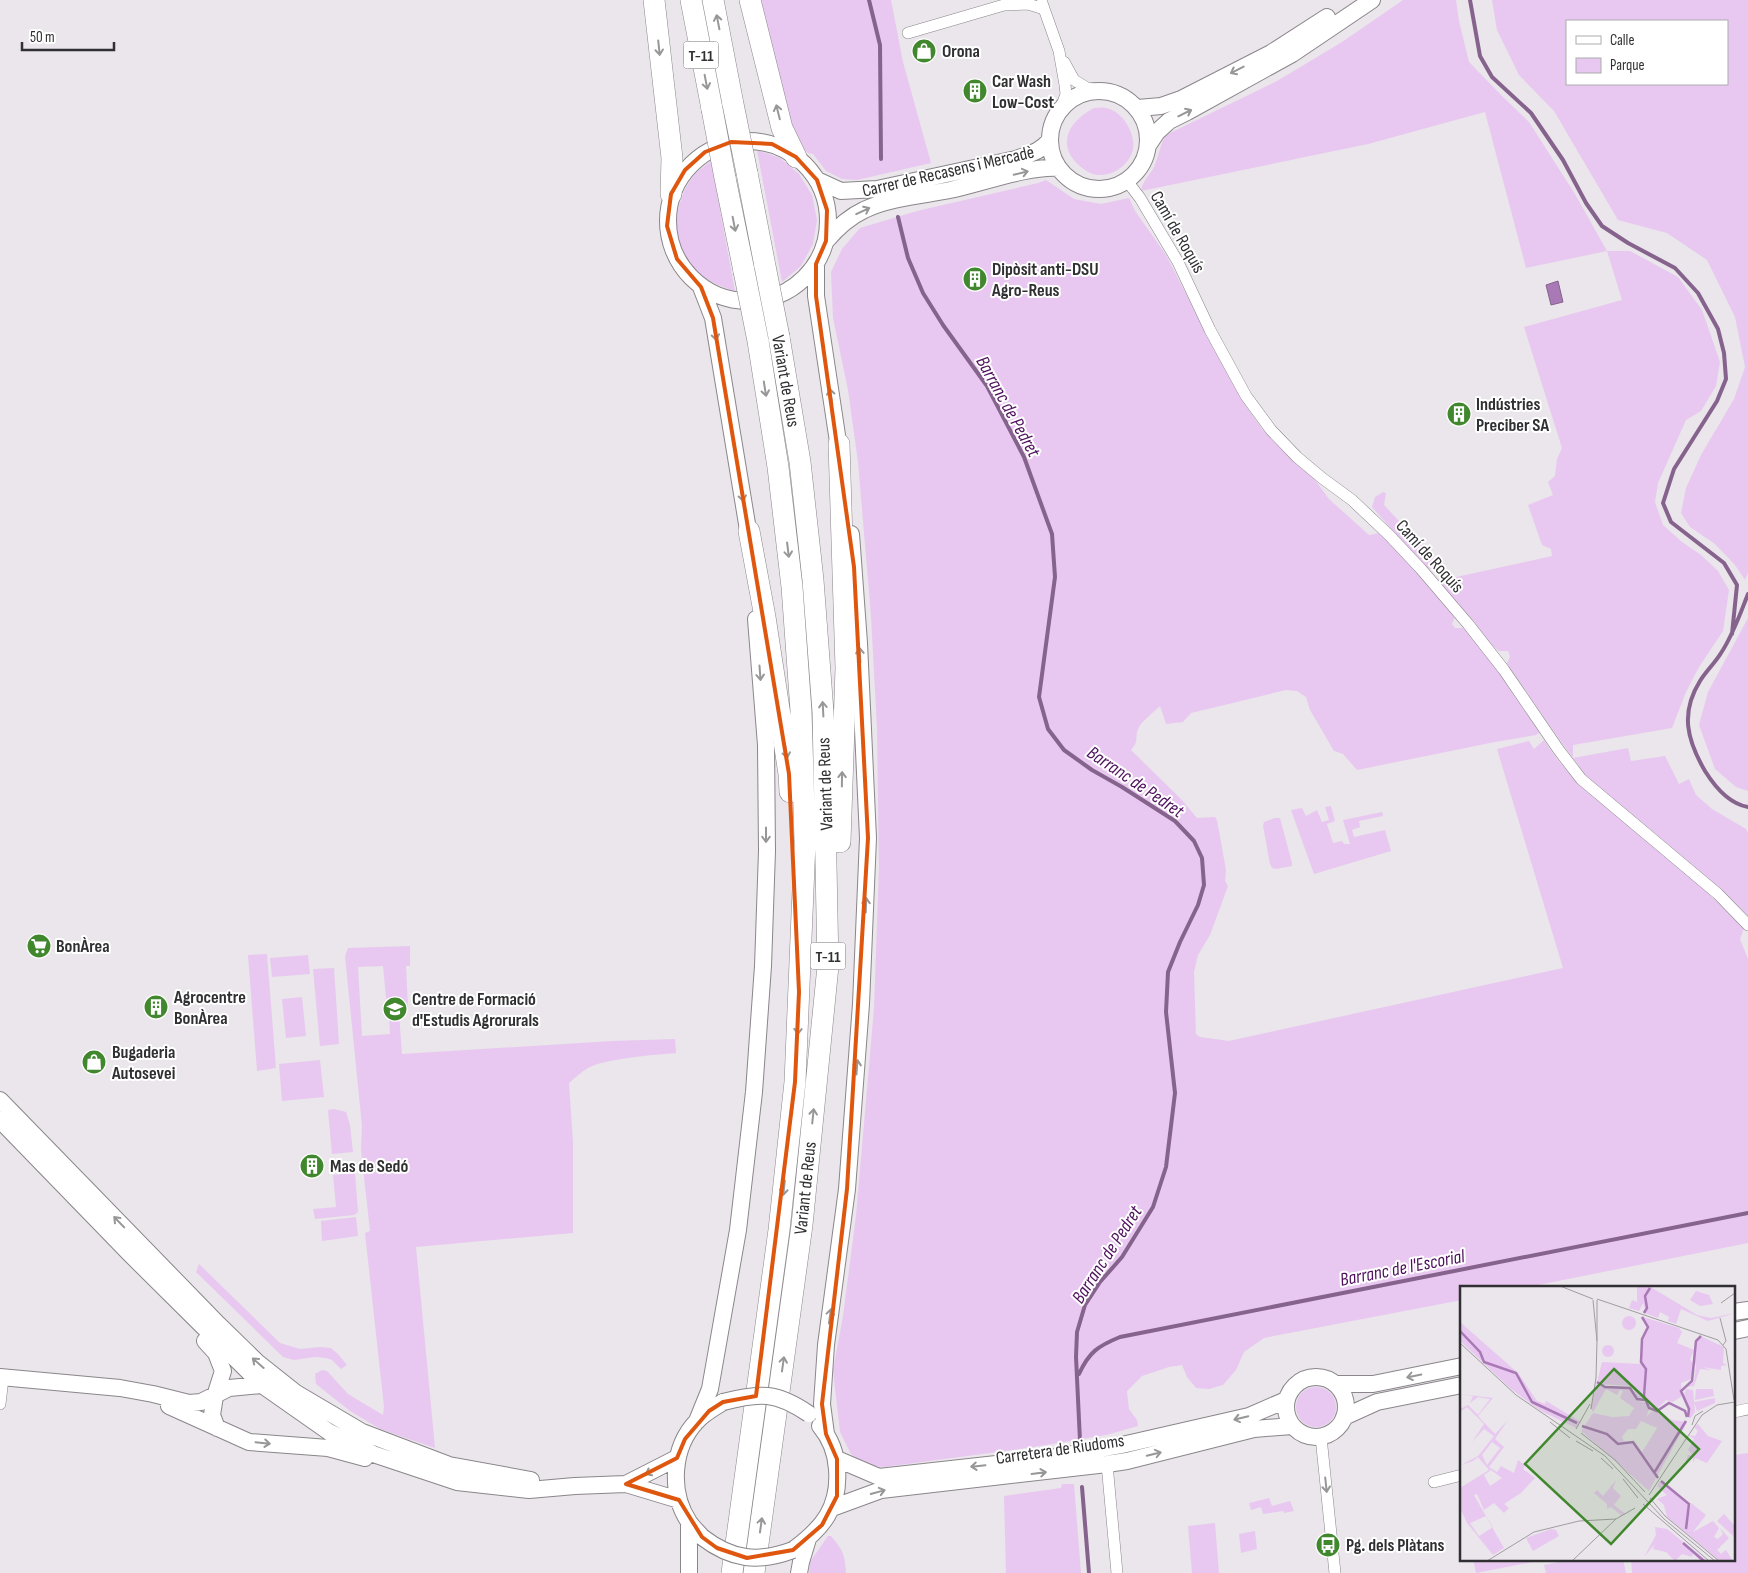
<svg xmlns="http://www.w3.org/2000/svg" width="1748" height="1573" viewBox="0 0 1748 1573" font-family="'Sofia Sans Condensed',sans-serif">
<rect width="100%" height="100%" fill="#eae6eb"/>
<path fill="#e8c8f0" fill-rule="evenodd" d="M760,0H891L903,62L931,163L857,180L842,179L826,171L813,154L808,153L800,146L789,120L783,88Z
M1403,0H1456L1459,21L1469,62L1502,96L1529,122L1575,194L1607,251H1630L1678,277L1702,310L1720,362L1716,386L1701,411L1686,420L1658,483L1655,502L1663,525L1682,542L1701,555L1718,571L1729,590L1723,631L1699,667L1686,692L1672,728L1573,745V758L1628,748L1631,761L1665,756L1679,784L1689,779L1696,795L1712,809L1746,829L1748,833V917L1661,838L1589,780L1506,666L1510,656L1508,651H1499L1491,645L1438,581L1552,556L1551,549L1542,545L1528,505L1553,495L1548,482L1555,476L1557,459L1562,448L1524,327L1622,300L1607,251L1526,268L1485,112L1368,144L1141,191C1142,182 1148,177 1153,169C1159,158 1159,146 1166,135L1277,81L1342,42Z
M1492,0H1748V573L1745,580L1735,565L1715,544L1690,527L1681,513L1686,488L1701,455L1734,399L1745,367L1735,317L1707,260L1667,233L1618,220L1554,111L1519,75L1497,30ZM1567,21H1727V84H1567Z
M1094,108C1098,108 1102,107 1106,108C1123,111 1138,136 1132,153C1125,171 1101,182 1085,170C1055,149 1065,123 1094,108Z
M757,150L780,158L799,174L812,195L817,220L813,244L801,266L782,282Z
M711,161L735,291C722,287 708,282 697,272C671,246 671,205 693,177C697,171 705,166 711,161Z
M1046,180L1074,199L1101,204L1129,198L1135,211L1166,255L1227,373L1245,405L1262,429L1315,480L1329,499L1369,535L1380,533L1445,603L1455,617L1452,624L1455,628H1465L1495,666L1539,729V733L1536,735L1495,742L1357,770L1343,754L1334,751L1310,710L1306,697L1297,691L1286,690L1191,713L1183,722L1166,724L1160,706C1153,713 1144,719 1139,727C1134,736 1140,740 1131,750L1182,800L1197,818L1215,817L1217,820L1226,870L1225,881L1228,886L1210,935L1198,955L1194,972L1196,1034L1200,1037L1229,1041L1563,968L1497,749L1529,741L1534,749L1544,740C1568,780 1605,804 1639,833C1675,863 1711,895 1744,928L1740,939L1748,959V1243L1528,1287H1462V1300L1264,1338L1244,1352L1236,1370L1223,1385L1209,1389L1196,1388L1187,1377L1182,1365L1169,1367L1142,1376L1127,1391L1129,1409L1137,1420L1138,1426L1106,1435L1034,1447L884,1467L866,1465L851,1454L840,1432L833,1370L843,1316L856,1216L874,1008L879,868L877,729L871,616L858,462L848,390L833,318L831,272L842,249L860,228L917,211L1038,183Z
M1383,492L1386,493L1384,505L1442,567L1427,569L1372,507L1375,497Z
M1748,618V791L1736,787L1715,769L1699,725L1708,692Z
M1331,806L1335,821L1327,824L1333,843L1342,841L1344,844H1350L1343,820L1382,812L1383,816L1359,821L1360,827L1352,830L1354,837L1385,830L1391,851L1314,874L1291,810L1302,808L1306,816L1317,810L1322,822L1329,820L1325,807Z
M1275,818H1280L1292,863V866L1276,869L1272,868L1270,864L1263,826L1264,822Z
M410,946V966H406L408,1007L387,1008L383,966L358,967L362,1036L390,1034L389,1015L399,1014L402,1054L613,1041L675,1039L676,1053C654,1055 607,1058 588,1068C581,1072 575,1078 569,1083L573,1142V1233L416,1247L435,1448L380,1429L350,1411L316,1384L315,1374L322,1370L327,1371L348,1394L383,1415L384,1407L365,1233L370,1231L361,1150L362,1126L345,956L348,948Z
M267,954L276,1068L257,1071L248,955Z
M308,955L310,974L272,977L270,958Z
M334,968L339,1044L320,1046L313,969Z
M302,997L306,1036L286,1038L282,999Z
M320,1060L324,1097L282,1101L279,1064Z
M334,1109L346,1112L350,1125L353,1152L332,1154L328,1110Z
M355,1173L358,1212L354,1215L315,1219L313,1209L336,1207L333,1175Z
M356,1217L358,1236L322,1241L321,1221Z
M199,1264L280,1343L300,1349L320,1347L331,1348L338,1354L347,1365L341,1369L332,1360L326,1358L315,1357L294,1360L283,1357L196,1272Z
M1296 1407a20 20 0 1 1 40 0a20 20 0 1 1-40 0Z
M1748,1453V1573H1632L1631,1559H1734V1455Z
M1062,1484H1074L1081,1573H1006L1004,1496L1061,1488Z
M1269,1498L1272,1506L1290,1501L1294,1511L1284,1513L1283,1511L1263,1514L1261,1507L1251,1510L1249,1503Z
M1215,1523L1219,1573H1192L1188,1526Z
M1255,1531L1257,1549L1241,1553L1239,1534Z
M828,1536H831C843,1550 845,1555 846,1573H809L810,1562Z
M1473,1559H1548L1476,1573Z
M1573,1559H1623L1626,1573H1546L1544,1565Z"/>
<path fill="#a979b5" stroke="#85638d" d="M1558,281L1563,302L1551,305L1546,285Z"/>
<g fill="none" stroke-linecap="round" stroke-linejoin="round">
<path stroke="#85638d" stroke-width="4" d="M869,0L880,45L881,159
M1470,0L1480,56L1492,77L1531,113L1563,160L1586,203L1602,226L1628,243L1675,268L1698,293L1718,329L1724,353L1726,379L1717,401L1674,469L1663,503L1671,522L1724,563L1737,585L1732,634
M898,217L908,258L923,293L943,325L987,386L1024,457L1052,534L1055,577L1039,697L1048,729L1064,750L1092,770L1122,787L1175,821L1194,841L1202,858L1204,885L1198,905L1180,942L1168,972L1166,1012L1175,1093L1166,1167L1153,1207L1122,1257L1100,1282L1085,1305L1077,1332L1076,1357L1080,1441
M1748,594C1740,614 1733,635 1721,653C1715,663 1706,671 1700,681C1680,713 1687,740 1705,771C1715,787 1730,804 1748,807
M1079,1374C1089,1352 1098,1346 1120,1337L1748,1213
M1082,1487L1089,1573"/>
<defs>
<path id="street" d="M1042,3L1059,51L1065,85L1066,94L1060,111
M908,33L1004,5L1028,4L1044,9
M1064,62L1074,80L1087,88L1101,91
M1127,181L1140,198L1178,262L1210,330L1246,396L1271,430L1297,457L1322,478L1352,500L1389,535L1421,569L1468,624L1504,670L1558,749L1581,779L1718,894L1748,925
M0,1404L3,1378
M1734,1412L1748,1409
M1321,1437L1335,1573
M1107,1464L1117,1573
M1434,1482L1462,1475"/>
<path id="secondary" d="M1050 140a49 49 0 1 1 98 0a49 49 0 1 1-98 0Z
M1138,108L1161,106L1181,99L1271,53L1327,17
M668 221a80 80 0 1 1 160 0a80 80 0 1 1-160 0Z
M1149,144L1157,132L1169,121L1187,112L1292,54L1372,0
M817,180L841,191L877,189L1016,159C1029,154 1040,152 1049,141
M826,241C837,228 849,217 864,210C888,198 924,195 950,190C983,183 1027,166 1059,168
M816,264V296L840,455
M701,287L713,318L750,542
M0,1100L218,1324L257,1362L296,1393L362,1432L449,1465L531,1480
M0,1120L130,1254L262,1385L329,1432L373,1454L457,1482L529,1490L575,1486L626,1484L679,1500
M1734,1312L1748,1310
M1734,1331L1748,1328
M205,1341L216,1353L223,1371L215,1396L212,1415L217,1428
M0,1377L120,1388L153,1394L189,1403L201,1402L229,1388L262,1385L268,1386
M1286 1407a30 30 0 1 1 60 0a30 30 0 1 1-60 0Z
M1335,1384H1373L1462,1366
M169,1406L249,1442L328,1448L365,1458
M1344,1417L1377,1402L1462,1385
M697,1421L710,1389L738,1230L754,1092L763,966L767,851L766,745L756,619
M826,1434L822,1404L826,1345L847,1189L861,1004L868,838L859,643L851,534
M837,1459L879,1477L1050,1458L1122,1445L1249,1416L1286,1400
M626,1484L677,1458
M832,1508L881,1490L1107,1464L1127,1461L1254,1429L1292,1426
M702,1537C698,1532 693,1528 689,1522C669,1492 672,1447 697,1421C704,1413 714,1408 723,1402
M793,1550C823,1528 840,1507 837,1469C836,1454 830,1438 820,1426
M689,1573V1523
M799,1573L801,1562L808,1539"/>
<path id="highway" d="M654,0L672,158L671,194
M691,0L712,109
M713,0L733,104
M750,0L782,128L796,157
M747,173L765,266
M725,178L744,271
M839,444L846,668L840,842
M749,531L765,617L789,774L790,792
M732,1573L779,1230L795,1082L805,842L801,711L792,587L778,467L758,341
M754,1573L802,1225L828,966L823,712L813,580L800,462L779,337"/>
</defs>
<use href="#street" stroke="#8a868a" stroke-width="12"/>
<use href="#secondary" stroke="#8a868a" stroke-width="18"/>
<use href="#highway" stroke="#8a868a" stroke-width="22"/>
<use href="#street" stroke="#fff" stroke-width="11"/>
<use href="#secondary" stroke="#fff" stroke-width="16"/>
<use href="#highway" stroke="#fff" stroke-width="21"/>
<defs>
<path id="secondary-bridge" d="M723,1402C760,1392 777,1392 809,1414
M702,1537C732,1560 758,1563 793,1550"/>
<path id="highway-bridge" d="M733,104L747,173
M712,109L725,178
M765,266L779,337
M744,271L758,341"/>
</defs>
<use href="#secondary-bridge" stroke="#8a868a" stroke-width="18" stroke-linecap="butt"/>
<use href="#highway-bridge" stroke="#8a868a" stroke-width="22" stroke-linecap="butt"/>
<use href="#secondary-bridge" stroke="#fff" stroke-width="16"/>
<use href="#highway-bridge" stroke="#fff" stroke-width="21"/>
</g>
<defs><path id="oneway-shaft" d="M-6 0H5M1.5-3L5.5 0L1.5 3" fill="none" stroke-width="1.6" stroke-linecap="round" stroke-linejoin="round" transform="scale(1.25)"/></defs>
<g stroke="#989798">
<use href="#oneway-shaft" transform="translate(718 22) rotate(-101)"/>
<use href="#oneway-shaft" transform="translate(659 48) rotate(84)"/>
<use href="#oneway-shaft" transform="translate(1237 70) rotate(153)"/>
<use href="#oneway-shaft" transform="translate(706 82) rotate(79)"/>
<use href="#oneway-shaft" transform="translate(778 112) rotate(-104)"/>
<use href="#oneway-shaft" transform="translate(1185 113) rotate(-26)"/>
<use href="#oneway-shaft" transform="translate(1021 173) rotate(-14)"/>
<use href="#oneway-shaft" transform="translate(863 211) rotate(-25)"/>
<use href="#oneway-shaft" transform="translate(734 224) rotate(79)"/>
<use href="#oneway-shaft" transform="translate(715 333) rotate(80)"/>
<use href="#oneway-shaft" transform="translate(765 389) rotate(81)"/>
<use href="#oneway-shaft" transform="translate(831 396) rotate(-99)"/>
<use href="#oneway-shaft" transform="translate(742 494) rotate(81)"/>
<use href="#oneway-shaft" transform="translate(788 550) rotate(83)"/>
<use href="#oneway-shaft" transform="translate(860 655) rotate(-93)"/>
<use href="#oneway-shaft" transform="translate(760 673) rotate(86)"/>
<use href="#oneway-shaft" transform="translate(823 709) rotate(-93)"/>
<use href="#oneway-shaft" transform="translate(786 751) rotate(81)"/>
<use href="#oneway-shaft" transform="translate(842 779) rotate(-89)"/>
<use href="#oneway-shaft" transform="translate(766 835) rotate(90)"/>
<use href="#oneway-shaft" transform="translate(866 905) rotate(-88)"/>
<use href="#oneway-shaft" transform="translate(798 1027) rotate(92)"/>
<use href="#oneway-shaft" transform="translate(857 1067) rotate(-86)"/>
<use href="#oneway-shaft" transform="translate(813 1116) rotate(-84)"/>
<use href="#oneway-shaft" transform="translate(784 1188) rotate(96)"/>
<use href="#oneway-shaft" transform="translate(119 1222) rotate(-134)"/>
<use href="#oneway-shaft" transform="translate(830 1316) rotate(-82)"/>
<use href="#oneway-shaft" transform="translate(258 1363) rotate(-139)"/>
<use href="#oneway-shaft" transform="translate(783 1364) rotate(-82)"/>
<use href="#oneway-shaft" transform="translate(1414 1376) rotate(169)"/>
<use href="#oneway-shaft" transform="translate(1241 1418) rotate(167)"/>
<use href="#oneway-shaft" transform="translate(263 1443) rotate(6)"/>
<use href="#oneway-shaft" transform="translate(1154 1454) rotate(-14)"/>
<use href="#oneway-shaft" transform="translate(978 1466) rotate(174)"/>
<use href="#oneway-shaft" transform="translate(652 1471) rotate(153)"/>
<use href="#oneway-shaft" transform="translate(1039 1473) rotate(-7)"/>
<use href="#oneway-shaft" transform="translate(1326 1485) rotate(84)"/>
<use href="#oneway-shaft" transform="translate(878 1492) rotate(-15)"/>
<use href="#oneway-shaft" transform="translate(761 1525) rotate(-82)"/>
</g>
<path fill="none" stroke="#df570e" stroke-width="4" stroke-linejoin="round" d="M731,142L772,144L796,157L817,180L827,210L826,241L816,264V296L854,567L868,838L847,1189L822,1404L826,1434L837,1459V1496L822,1525L793,1550L747,1558L717,1548L702,1537L679,1500L626,1484L677,1458L685,1439L709,1411L723,1402L756,1396L795,1082L799,992L789,774L713,318L701,287L677,259L667,226L671,194L685,170L705,152Z"/>
<defs>
<symbol id="shop-disc" viewBox="-11 -11 22 22"><circle r="9.5" fill="#40872d" stroke="#fff"/><path d="M-5-2.5h2.3a2.7 3.5 0 0 1 5.4 0H5L5.5 6h-11ZM-1.5-2.5h3a1.5 2.3 0 0 0-3 0Z" fill="#fff"/></symbol>
<symbol id="building-disc" viewBox="-11 -11 22 22"><circle r="9.5" fill="#40872d" stroke="#fff"/><path d="M-4-6H4V6H1V3H-1V6H-4ZM-2.5-4.3h1.7v1.8h-1.7ZM.8-4.3h1.7v1.8H.8ZM-2.5-1h1.7V.8h-1.7ZM.8-1h1.7V.8H.8Z" fill="#fff"/></symbol>
<symbol id="supermarket-disc" viewBox="-11 -11 22 22"><circle r="9.5" fill="#40872d" stroke="#fff"/><path d="M-6-5.5h2.5l.6 2H6L4.5 2H-2.5L-4.4-4H-6ZM-1.5 3.2a1.3 1.3 0 1 0 .1 0ZM3 3.2a1.3 1.3 0 1 0 .1 0Z" fill="#fff"/></symbol>
<symbol id="university-disc" viewBox="-11 -11 22 22"><circle r="9.5" fill="#40872d" stroke="#fff"/><path d="M0-5L7-2L0 1L-7-2ZM-4 1L0 2.5L4 1V4Q0 6-4 4Z" fill="#fff"/></symbol>
<symbol id="bus-disc" viewBox="-11 -11 22 22"><circle r="9.5" fill="#40872d" stroke="#fff"/><path d="M-5-6H5V4H4V6H2V4H-2V6H-4V4H-5ZM-3.5-4V0h7V-4ZM-3.5 1.2v1.5H-2V1.2ZM2 1.2v1.5H3.5V1.2Z" fill="#fff"/></symbol>
</defs>
<g fill-rule="evenodd">
<use href="#shop-disc" x="910" y="37" width="28" height="28"/>
<use href="#building-disc" x="961" y="77" width="28" height="28"/>
<use href="#building-disc" x="961" y="265" width="28" height="28"/>
<use href="#building-disc" x="1445" y="400" width="28" height="28"/>
<use href="#supermarket-disc" x="25" y="932" width="28" height="28"/>
<use href="#building-disc" x="142" y="993" width="28" height="28"/>
<use href="#university-disc" x="381" y="995" width="28" height="28"/>
<use href="#shop-disc" x="80" y="1048" width="28" height="28"/>
<use href="#building-disc" x="298" y="1152" width="28" height="28"/>
<use href="#bus-disc" x="1314" y="1531" width="28" height="28"/>
</g>
<g text-anchor="middle" stroke-width="4" stroke-linejoin="round" paint-order="stroke">
<g fill="#fff" stroke="#6e6d6f" stroke-width="1">
<rect x="683.5" y="41.5" width="35" height="27" rx="4"/>
<rect x="810.5" y="942.5" width="35" height="27" rx="4"/>
</g>
<g font-size="16" font-weight="bold" fill="#302f31">
<text x="701" y="61">T-11</text>
<text x="828" y="962">T-11</text>
</g>
<g font-size="18" font-weight="bold" fill="#302f31" stroke="#fff" text-anchor="start">
<text x="942" y="57">Orona</text>
<text x="992" y="87">Car Wash<tspan x="992" dy="21">Low-Cost</tspan></text>
<text x="992" y="275">Dipòsit anti-DSU<tspan x="992" dy="21">Agro-Reus</tspan></text>
<text x="1476" y="410">Indústries<tspan x="1476" dy="21">Preciber SA</tspan></text>
<text x="56" y="952">BonÀrea</text>
<text x="174" y="1003">Agrocentre<tspan x="174" dy="21">BonÀrea</tspan></text>
<text x="412" y="1005">Centre de Formació<tspan x="412" dy="21">d'Estudis Agrorurals</tspan></text>
<text x="112" y="1058">Bugaderia<tspan x="112" dy="21">Autosevei</tspan></text>
<text x="330" y="1172">Mas de Sedó</text>
<text x="1346" y="1551">Pg. dels Plàtans</text>
</g>
<g font-size="18" fill="#302f31" stroke="#fff">
<text transform="translate(948 171) rotate(-13)" y="6">Carrer de Recasens i Mercadè</text>
<text transform="translate(1178 232) rotate(60)" y="6">Camí de Roquís</text>
<text transform="translate(786 381) rotate(80)" y="6">Variant de Reus</text>
<text transform="translate(1430 556) rotate(48)" y="6">Camí de Roquís</text>
<text transform="translate(825 784) rotate(-92)" y="6">Variant de Reus</text>
<text transform="translate(805 1188) rotate(-84)" y="6">Variant de Reus</text>
<text transform="translate(1060 1449) rotate(-8)" y="6">Carretera de Riudoms</text>
</g>
<g font-size="19" font-style="italic" fill="#4e105c" stroke="#fff">
<text transform="translate(1009 406) rotate(61)" y="7">Barranc de Pedret</text>
<text transform="translate(1136 781) rotate(34)" y="7">Barranc de Pedret</text>
<text transform="translate(1106 1254) rotate(-57)" y="7">Barranc de Pedret</text>
<text transform="translate(1402 1267) rotate(-11)" y="7">Barranc de l'Escorial</text>
</g>
</g>
<g transform="translate(1460 1286)">
<rect width="275" height="275" fill="#eae6eb"/>
<path d="M177,0H189L237,29L251,32L275,27L248,35L221,23L216,38L208,35L209,31L200,26L198,32L182,26L185,23L183,17L179,25L169,22L172,14L177,16ZM236,5L249,9L253,18L240,20L230,14ZM162 37a7 7 0 1 1 14 0a7 7 0 1 1-14 0ZM183,31L219,42L222,46L217,57L234,64L230,73L234,80L231,93L221,97L222,110L213,116L206,114L196,124L191,123L185,110L187,83L181,76L182,55L188,41ZM0,36L58,87L77,115L85,118L86,115L121,136L116,142L81,125L51,103L0,55ZM240,50L264,61L263,77L267,79L261,80V84L242,81L252,84L240,83L234,100L227,101L234,96L236,80L233,73L235,55ZM142 65a6 6 0 1 1 12 0a6 6 0 1 1-12 0ZM142,76L181,78L186,85L185,113H178L173,102L170,100L137,98L143,101L172,103L176,114L187,117L189,124L186,131L191,126L199,125L212,134L227,136L189,205L121,145L133,127L152,131L169,130L174,122L160,112L163,105L160,104L157,109L146,103L133,126L131,122ZM181,135L197,142L182,166L175,156L164,155L162,151L168,143H176ZM226,103L233,104L235,126L230,133L224,109ZM236,103H253L254,110L235,114ZM0,108L33,112L18,130L35,148L48,134L35,153L44,161L29,181L37,186L41,180L54,187L58,174L65,179L63,183L75,192L61,207L44,218L49,222L44,227L34,217L24,224L17,208L14,209L44,262L33,269L7,237L0,222V202L29,184L18,171L13,175L1,179L18,170L34,150L24,143L12,156L24,138L7,121L0,126V123L8,119L18,129L30,113L18,111L10,117L13,110ZM32,156L40,162L27,179L22,169ZM31,184L42,192L30,200L24,189ZM26,230L33,241L19,250L10,237ZM255,112V117L237,125L234,116ZM238,138L248,150L262,155L247,177L235,172L233,177V171L225,178L228,169H232L228,164L234,153L228,149L235,150L238,145L234,141ZM156,194L153,202L161,210L154,219L166,228L156,231L161,229L151,221L147,223V218L134,207L137,204L143,210ZM200,195L229,219L226,244L231,217L246,229L233,246L253,235L259,242L254,251L258,253L263,248L260,242L269,252L257,264L261,268L266,264L273,275H260L207,231L204,219L197,213L207,209L197,200ZM264,228L275,240L273,250L257,235ZM195,241L207,243L247,275H241L233,268L232,271L222,268L215,275L206,266L193,263L194,259L184,271L196,249ZM91,243L96,244L99,250L73,265L66,252Z" fill="#e8c8f0" fill-rule="evenodd"/>
<path fill="none" stroke="#a979b5" stroke-width="2.5" d="M184,27L187,22L185,10L190,2M182,31L188,41L182,53L181,76L186,83L184,110L189,122L197,125L209,117L225,125L227,131M0,45L20,66L24,76L56,87L72,116L117,137M137,96L145,101L170,102L177,113L185,114M228,131L229,123L221,105L232,95L236,55L241,50M122,140L147,148L158,158L173,156L198,192M194,187L226,135M201,195L229,218L226,243M223,257L244,275"/>
<path fill="none" stroke="#a09da1" stroke-width="1" d="M100,0L133,13M137,13L258,54L266,63L274,114M133,14L137,55V14M261,17L275,7M260,32L266,55L263,59M0,57L56,109L145,170L204,233L255,275M131,123L136,92L137,55M90,136L110,152M232,139L235,130L243,125M116,143L130,118M121,147L155,174L185,206M116,155L133,165M141,172L153,183M208,180L242,129L257,119L275,116M163,193L178,212M189,209L208,180M190,212L205,230L259,275M183,218L249,275M27,275L74,246L119,235L156,233L175,222M112,275L156,233"/>
<path fill="#40872d" fill-opacity="0.15" stroke="#40872d" stroke-width="2.5" d="M154,83L239,163L151,258L65,178Z"/>
<rect width="275" height="275" fill="none" stroke="#302f31" stroke-width="2.5"/>
</g>
<rect x="1566" y="20" width="162" height="65" fill="#ffffff" stroke="#acacad"/>
<rect x="1576" y="36" width="25" height="8" fill="#ffffff" stroke="#acacad"/>
<text x="1610" y="45" font-size="15" fill="#302f31">Calle</text>
<rect x="1576" y="58" width="25" height="15" fill="#e8c8f0" stroke="#acacad"/>
<text x="1610" y="70" font-size="15" fill="#302f31">Parque</text>
<path d="M22 42v8h92v-8" fill="none" stroke="#302f31" stroke-width="2.5"/>
<text x="30" y="42" font-size="15" fill="#302f31" stroke="#ffffff" stroke-width="4" paint-order="stroke">50 m</text>
</svg>
